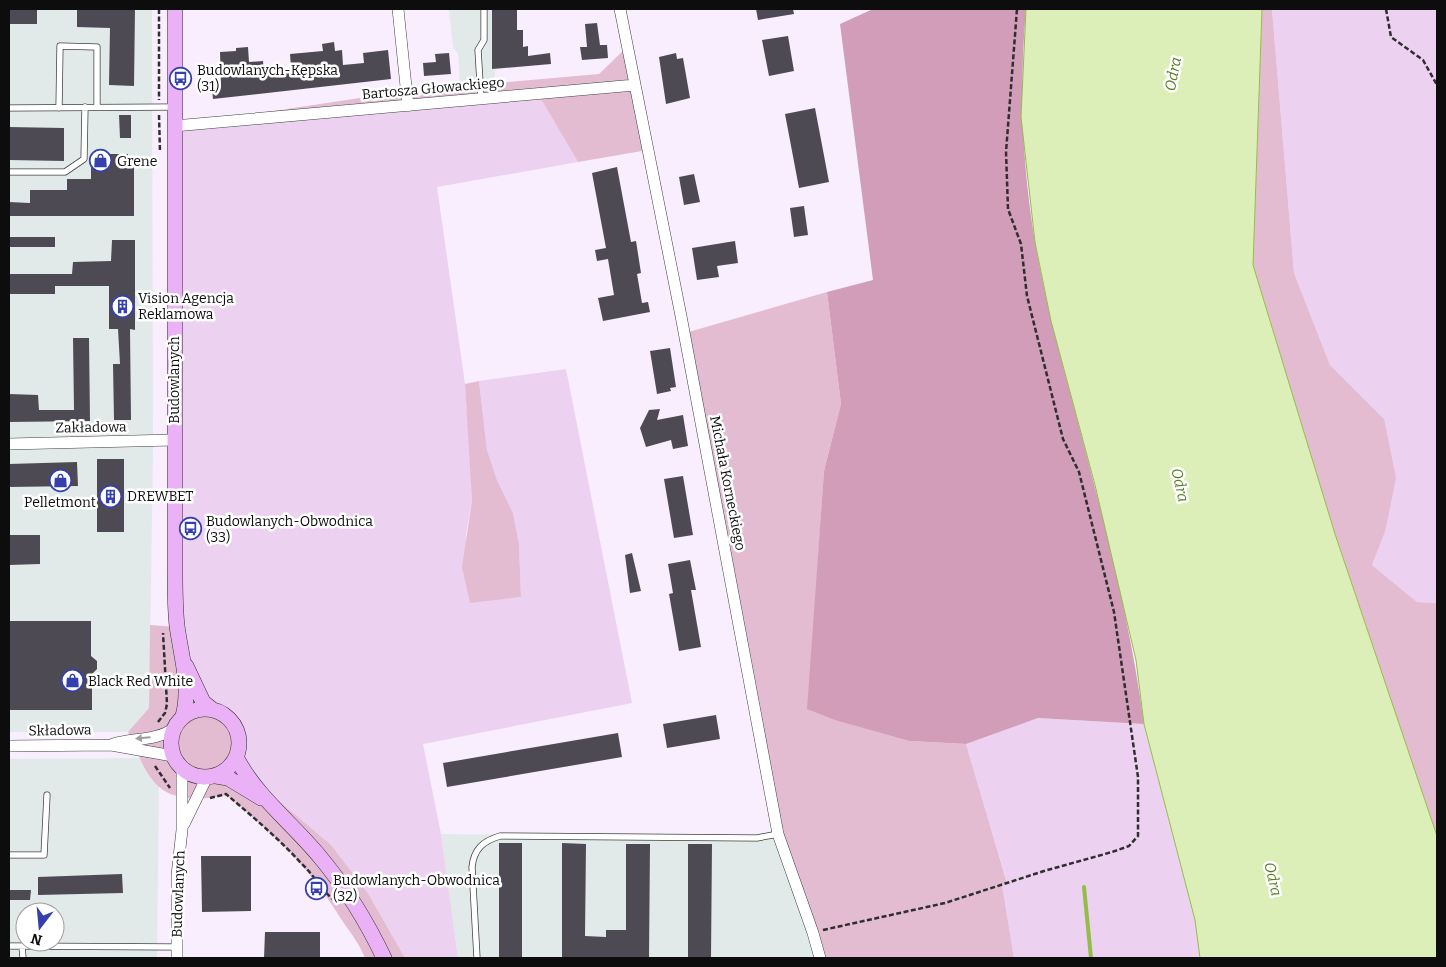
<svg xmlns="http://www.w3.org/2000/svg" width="1446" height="967" viewBox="0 0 1446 967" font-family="Bitter,serif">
<rect width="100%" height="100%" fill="#f9eefd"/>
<path fill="#e2eae9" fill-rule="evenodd" d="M9,9H152L153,454L149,708L128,732H9Z
M449,9H517L518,48L503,68L495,70V82L460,85L458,53L453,48Z
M139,758L159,786L157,958H9V759ZM25,912H55V942H25Z
M441,834L757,838L778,834L820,958H458Z"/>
<path fill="#ecd1f0" d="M1272,9H1437V603L1417,602L1372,565L1385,532L1384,419L1330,365L1294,273Z
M538,94L578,162L437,187L465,384L470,450L472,501L466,534L470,602L521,597L519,544L513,513L497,480L487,450L479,381L566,369L632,703L423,744L441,834L458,958H405L369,895L240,763L230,720L213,710L184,661L174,126Z
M1038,718L1144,724L1195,920L1200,958H1014L1002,885L1007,882L966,744Z"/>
<path fill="#e4bcd2" d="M1262,9H1272L1294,273L1330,365L1384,419L1396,478L1385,532L1372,565L1417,602L1437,603V836L1335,534L1253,265Z
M628,46L648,150L578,162L538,94L174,126L406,91L599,74Z
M827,292L841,404L824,471L815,604L910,741L966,744L1007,883L1002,885L1014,958H820L778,834L685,333Z
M479,381L487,450L497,480L513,513L519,544L521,597L470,603L462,567L472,501L465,384Z
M150,625L177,627L184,661L213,710L222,713L236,728L239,747L236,757L274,797L331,845L369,895L405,958H365C360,945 351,933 343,922C309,866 276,836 226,795C206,800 175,802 158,786C144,773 136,749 128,732L149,708Z"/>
<path fill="#d29db8" d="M873,9H1026C1019,87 1022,165 1035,242C1049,324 1074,403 1094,484C1115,563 1133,643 1144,724L1038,718L966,744L910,741L835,720L807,709L824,471L841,404L827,292L873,280L840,24Z"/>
<path fill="#ddefb9" stroke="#94bd48" d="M1026,9H1262L1253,265L1335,534L1437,836V958H1200L1195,920L1144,724L1136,660L1095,485L1051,321L1035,242L1021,117Z"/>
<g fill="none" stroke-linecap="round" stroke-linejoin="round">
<path stroke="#94bd48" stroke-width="4" d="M1084,887L1091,958"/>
</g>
<path fill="#4e4a54" d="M9,9H37V24H9Z
M77,9H135L134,86L109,85L110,28L77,27Z
M492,9H517V30H523V47L528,46V56L550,53L551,64L492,69Z
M756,9H793L794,14L758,20Z
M597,23L600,45H607L608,58L582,60L580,47H587L585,24Z
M788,36L794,71L769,76L762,40Z
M334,42L335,51L342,50L343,65L364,63L363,53L388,50L391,79L213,99L212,88L221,87L220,52L236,51V48L248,47L249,62L263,61L264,74L284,72V70L291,67L290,54L323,51L322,44Z
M449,53L451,74L424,76L423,63L436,62L435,54Z
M676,53L677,59L683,58L690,98L666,104L659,57Z
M815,108L829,182L799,188L785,114Z
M119,115H131V138H120Z
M9,127L64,128V161L9,160Z
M91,154H128V166H134V216H9V202L30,203V190H67V179H91Z
M617,167L631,242L636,241L641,273L637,274L642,303L648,302L650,312L603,321L598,298L614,295L608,259L597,261L595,250L606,248L592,173Z
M694,174L700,202L684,205L679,177Z
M804,206L808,235L794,237L790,208Z
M9,237H55V247H9Z
M112,240H135V330L130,329L131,420H114L113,364H120L118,329H109V286H55V294H9V274H72L73,262L111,261Z
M735,241L738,263L717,266L719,277L697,280L692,248Z
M73,338H89L90,421L9,422V394L38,395L39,410H74Z
M670,348L676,387L670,388L671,391L657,394L650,351Z
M660,409L657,420L683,415L688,446L673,449L671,440L646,447L640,428L649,410Z
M97,459H124V532H97Z
M77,462L78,486L9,487V464Z
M683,476L693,535L674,538L664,479Z
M9,535H40V564L9,565Z
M632,553L641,591L630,593L625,555Z
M690,560L696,590H691L701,647L679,651L669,594L673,593L668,564Z
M9,621H91V656L97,661V669L92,674V710H9Z
M716,715L720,739L667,748L663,724Z
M618,733L622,757L447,787L443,763Z
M499,843H522V958H499Z
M562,843L586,844L585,936L606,937V930H626V844H650L649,958H562Z
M688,844H712L711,958H688Z
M201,856H251V911L202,912Z
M122,874L123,893L38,895V877Z
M9,890H31L30,900H9Z
M265,932H320V958H264Z"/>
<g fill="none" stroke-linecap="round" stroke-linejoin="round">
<defs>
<path id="lane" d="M481,99L478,50L484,40V9
M9,108L174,107
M59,108L60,46L97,47V107
M9,172H65L84,159L85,107
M9,855H44L47,795
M9,946L177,947
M22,946L23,958
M477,958L472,867C474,849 483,841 500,836L757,838L778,834"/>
<path id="street" d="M398,9L408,106
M620,9L681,316L778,834L813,933L820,958
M174,126L635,85
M9,444L174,440
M113,744C132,738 158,741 174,728
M9,746L111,745L173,756
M184,824L207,777
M177,958V875L182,830V768"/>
<path id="secondary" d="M175,9V571C175,589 175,608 177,626C181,655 191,688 183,716
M186,666L203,702L213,710
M171 743a34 34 0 1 1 68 0a34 34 0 1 1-68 0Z
M236,757C256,796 293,824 320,857C346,888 367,922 384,958
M216,776L228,778L261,798"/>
</defs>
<use href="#lane" stroke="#404040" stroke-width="7"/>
<use href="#street" stroke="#404040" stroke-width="12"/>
<use href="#secondary" stroke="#2f2f2f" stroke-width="16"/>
<path stroke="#2f2f2f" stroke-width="2.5" stroke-dasharray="5 2.5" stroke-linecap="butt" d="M159,9V100
M1386,9L1391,37L1423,60L1437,85
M159,115L160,152
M158,722L165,713L167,704L163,633
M155,766L170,788
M210,798L226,794C252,816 278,838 301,863C314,875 321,890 335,901
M823,930L945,903L1044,871L1112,852L1129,846L1138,836V777L1114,612L1079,472L1063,439L1027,296L1021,244L1008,209L1006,152L1017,9"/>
<use href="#lane" stroke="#fff" stroke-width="5.5"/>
<use href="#street" stroke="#fff" stroke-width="11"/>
<use href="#secondary" stroke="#ebb1f6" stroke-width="15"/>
</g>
<defs><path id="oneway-solid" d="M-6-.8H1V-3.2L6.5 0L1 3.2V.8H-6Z" transform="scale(1.25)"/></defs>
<use fill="#9e9e9e" href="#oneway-solid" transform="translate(143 738) rotate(175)"/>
<defs>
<symbol id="bus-ring" viewBox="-11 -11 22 22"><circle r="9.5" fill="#fff" stroke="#3540ac" stroke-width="1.5"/><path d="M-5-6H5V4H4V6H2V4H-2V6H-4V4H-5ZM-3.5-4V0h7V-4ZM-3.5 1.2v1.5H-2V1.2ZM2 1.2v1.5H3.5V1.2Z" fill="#3540ac"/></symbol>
<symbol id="shop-ring" viewBox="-11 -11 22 22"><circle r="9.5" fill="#fff" stroke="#3540ac" stroke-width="1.5"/><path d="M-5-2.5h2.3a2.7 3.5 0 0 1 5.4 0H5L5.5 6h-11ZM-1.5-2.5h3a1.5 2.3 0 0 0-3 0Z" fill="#3540ac"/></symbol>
<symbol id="building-ring" viewBox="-11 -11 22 22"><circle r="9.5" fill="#fff" stroke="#3540ac" stroke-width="1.5"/><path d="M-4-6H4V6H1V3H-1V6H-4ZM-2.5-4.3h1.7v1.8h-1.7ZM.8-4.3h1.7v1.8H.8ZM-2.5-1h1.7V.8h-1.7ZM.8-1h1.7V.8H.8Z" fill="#3540ac"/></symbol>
</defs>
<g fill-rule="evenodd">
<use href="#bus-ring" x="168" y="66" width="25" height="25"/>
<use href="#shop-ring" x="88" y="148" width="25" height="25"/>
<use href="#building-ring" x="110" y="294" width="25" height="25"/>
<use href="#shop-ring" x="48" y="468" width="25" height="25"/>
<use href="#building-ring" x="98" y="484" width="25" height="25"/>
<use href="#bus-ring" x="178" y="516" width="25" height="25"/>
<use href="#shop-ring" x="60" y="668" width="25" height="25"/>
<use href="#bus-ring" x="304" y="876" width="25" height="25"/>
</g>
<g text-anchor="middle" stroke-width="5" stroke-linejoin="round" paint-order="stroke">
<g font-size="14" fill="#0d0d0d" stroke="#fff" text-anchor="start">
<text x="197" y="75">Budowlanych-Kępska<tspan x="197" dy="16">(31)</tspan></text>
<text x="117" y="166">Grene</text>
<text x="138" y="303">Vision Agencja<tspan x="138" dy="16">Reklamowa</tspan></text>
<text x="127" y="501">DREWBET</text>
<text x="60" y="507" text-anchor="middle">Pelletmont</text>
<text x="206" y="526">Budowlanych-Obwodnica<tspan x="206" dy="16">(33)</tspan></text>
<text x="88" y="686">Black Red White</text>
<text x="333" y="885">Budowlanych-Obwodnica<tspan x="333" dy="16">(32)</tspan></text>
</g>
<g font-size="14" fill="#0d0d0d" stroke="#fff">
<text transform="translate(433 88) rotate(-5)" y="5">Bartosza Głowackiego</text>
<text transform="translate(174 380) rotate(-90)" y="5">Budowlanych</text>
<text transform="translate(91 427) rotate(-1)" y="5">Zakładowa</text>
<text transform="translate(728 483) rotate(79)" y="5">Michała Korneckiego</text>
<text transform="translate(60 730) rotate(-1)" y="5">Składowa</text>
<text transform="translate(178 894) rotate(-88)" y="5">Budowlanych</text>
</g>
<g font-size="15" font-style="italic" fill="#597d22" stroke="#fff">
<text transform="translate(1173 74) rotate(-79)" y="5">Odra</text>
<text transform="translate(1180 485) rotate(77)" y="5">Odra</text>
<text transform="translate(1273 879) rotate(77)" y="5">Odra</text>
</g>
</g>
<rect width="1446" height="967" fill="none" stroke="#0d0d0d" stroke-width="20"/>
<g transform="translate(40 927) rotate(196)"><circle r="24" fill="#ffffff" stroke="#9e9e9e"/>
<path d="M0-4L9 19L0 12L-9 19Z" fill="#3540ac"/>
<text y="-8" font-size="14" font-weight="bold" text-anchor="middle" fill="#0d0d0d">N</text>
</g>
</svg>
